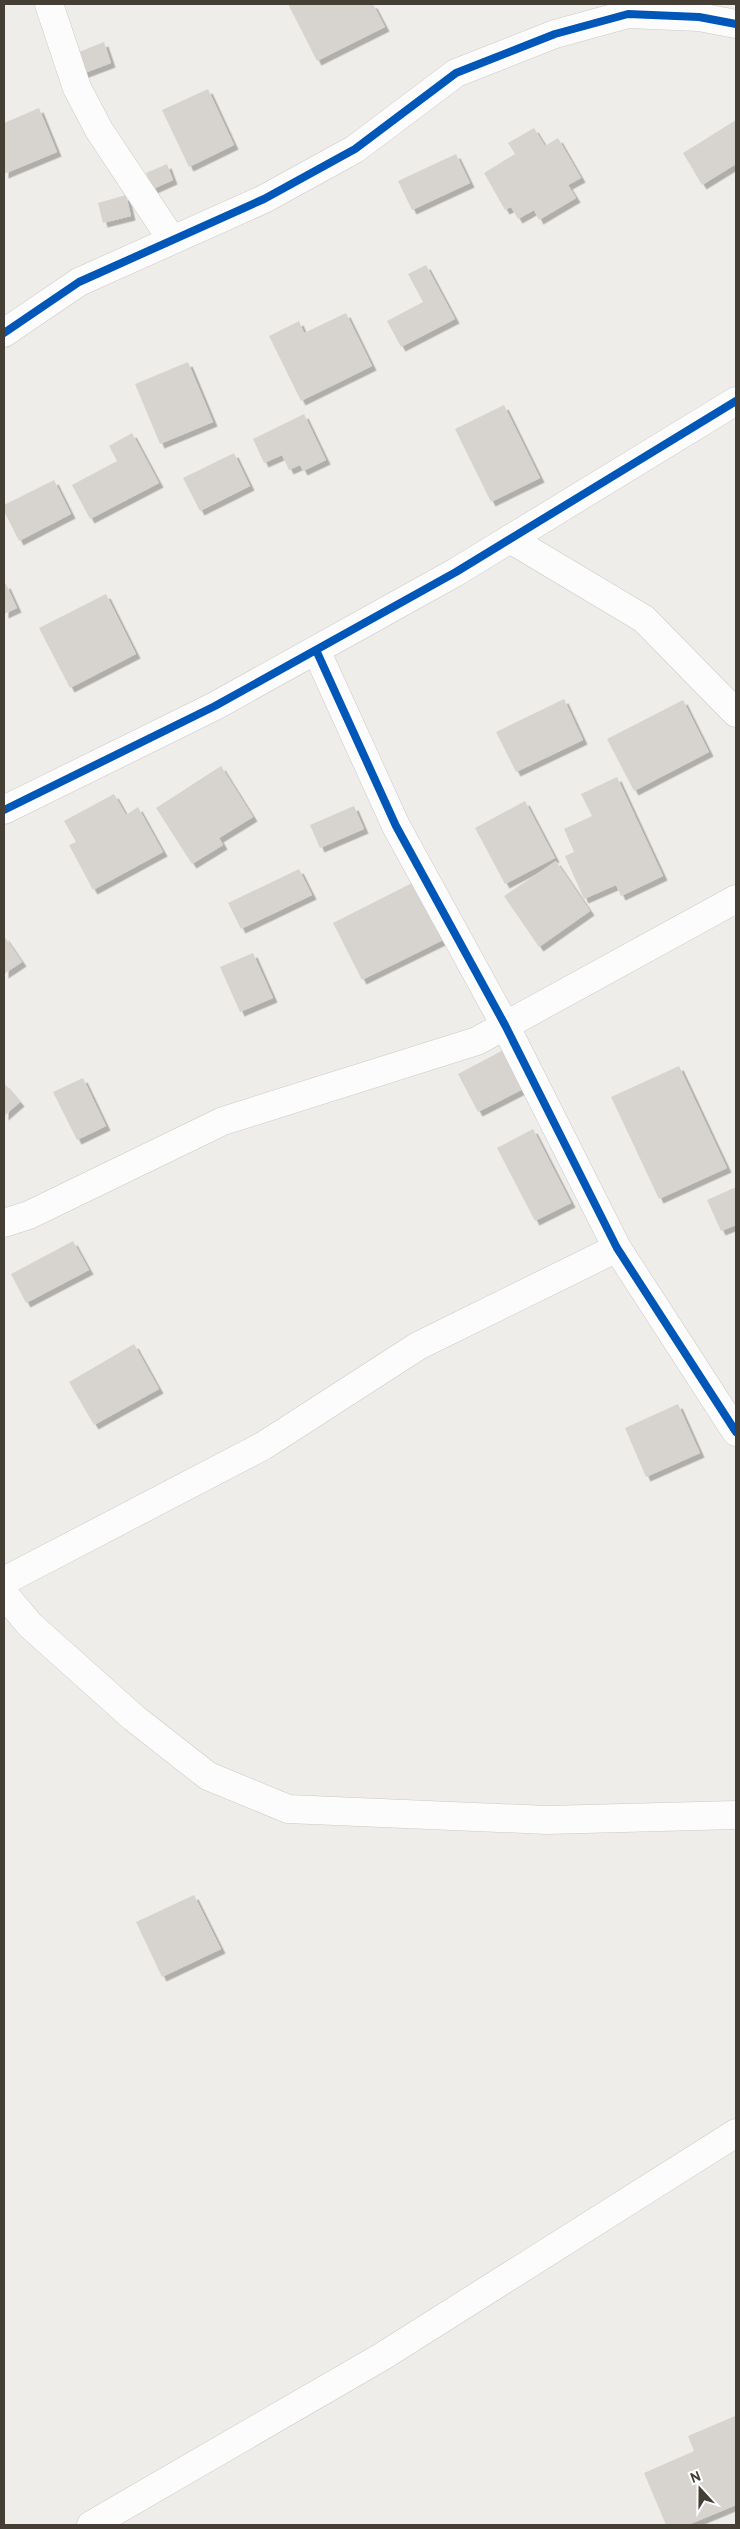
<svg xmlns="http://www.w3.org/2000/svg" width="740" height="2529" viewBox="0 0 740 2529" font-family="Overpass,sans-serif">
<defs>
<filter id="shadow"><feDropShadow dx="4.5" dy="4.5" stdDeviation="0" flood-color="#0004"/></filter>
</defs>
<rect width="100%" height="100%" fill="#efede9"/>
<path fill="#d7d4d0" filter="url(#shadow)" d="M288,4H373L385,27L317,61Z
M104,42L111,63L82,74L74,54Z
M208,89L234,145L189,167L162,110Z
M39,108L57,152L4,174V123Z
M736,120V164L702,185L683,153Z
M534,128L545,146L558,138L581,178L568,185L576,198L539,220L534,210L518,219L511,207L505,210L484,173L515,154L508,143Z
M456,154L470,183L412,210L398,181Z
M167,164L173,180L153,189L146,173Z
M126,195L131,216L103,223L98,203Z
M426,265L455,319L401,347L387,321L423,302L408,274Z
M346,313L372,366L301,401L269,336L299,321L304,333Z
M188,362L213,422L160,444L135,384Z
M504,405L540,478L491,502L455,429Z
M304,414L326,460L303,471L300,465L289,470L282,455L264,463L253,439Z
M132,433L159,483L90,519L72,485L117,461L109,446Z
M234,453L250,486L200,511L183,478Z
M54,480L71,514L19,541L4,511V505Z
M6,584L17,608L4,614V585Z
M106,594L136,654L70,688L39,628Z
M564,699L583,740L516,772L496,732Z
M683,700L709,752L634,791L607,739Z
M221,766L253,817L219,838L223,845L192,864L156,808Z
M617,777L663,876L621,896L616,885L584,899L565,856L574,852L564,829L592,816L581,794Z
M114,794L126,815L138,807L163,852L93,890L69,845L76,842L64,821Z
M525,801L555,858L505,884L475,828Z
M354,806L364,829L320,848L310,825Z
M556,861L590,911L539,947L504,896Z
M299,869L312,895L241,929L228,903Z
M414,882L443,940L362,980L333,923Z
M4,936L22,962L4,974Z
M253,953L273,998L240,1012L220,967Z
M513,1045L533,1084L478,1112L458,1074Z
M679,1066L727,1168L659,1199L611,1097Z
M83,1078L106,1126L77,1140L53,1092Z
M4,1083L20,1102L4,1116Z
M533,1129L571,1203L535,1221L497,1148Z
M736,1187V1225L721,1231L707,1200Z
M73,1241L89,1270L26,1303L11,1274Z
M134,1344L159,1389L94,1425L69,1382Z
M678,1404L700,1453L646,1477L625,1428Z
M194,1895L221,1949L162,1977L136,1922Z
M735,2416L736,2505L688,2525H666L644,2473L694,2451L688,2436Z"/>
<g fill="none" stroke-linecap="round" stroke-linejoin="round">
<defs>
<path id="minor" d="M49,4L77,88L99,130L172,240
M4,333L79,282L264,199L355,149L456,73L555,34L628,14L699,17L736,24
M510,539L644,619L736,713
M316,650L396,826L505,1025L617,1248L736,1432
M4,810L215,706L456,572L736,401
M4,1223L29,1215L223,1121L477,1041L736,899
M4,1581L263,1446L418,1346L617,1248
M4,1594L30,1625L134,1718L208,1776L288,1809L547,1820L736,1815
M91,2525L383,2356L736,2133"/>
</defs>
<use href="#minor" stroke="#ccc9c5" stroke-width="29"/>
<use href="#minor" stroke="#fdfcfc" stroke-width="28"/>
<defs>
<path id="cycleway" d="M4,333L79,282L264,199L355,149L456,73L555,34L628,14L699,17L736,24
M316,650L396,826L505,1025L617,1248L736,1432
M4,810L215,706L456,572L736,401"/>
</defs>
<use href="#cycleway" stroke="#fff" stroke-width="11"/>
<use href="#cycleway" stroke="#0057b8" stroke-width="8"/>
</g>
<rect width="740" height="2529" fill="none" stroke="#453e35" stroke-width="10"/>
<g transform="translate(700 2489) rotate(339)" stroke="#ffffff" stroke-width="4" paint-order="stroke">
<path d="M0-4L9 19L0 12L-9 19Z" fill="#453e35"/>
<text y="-8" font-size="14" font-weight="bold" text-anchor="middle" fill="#453e35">N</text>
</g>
</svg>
